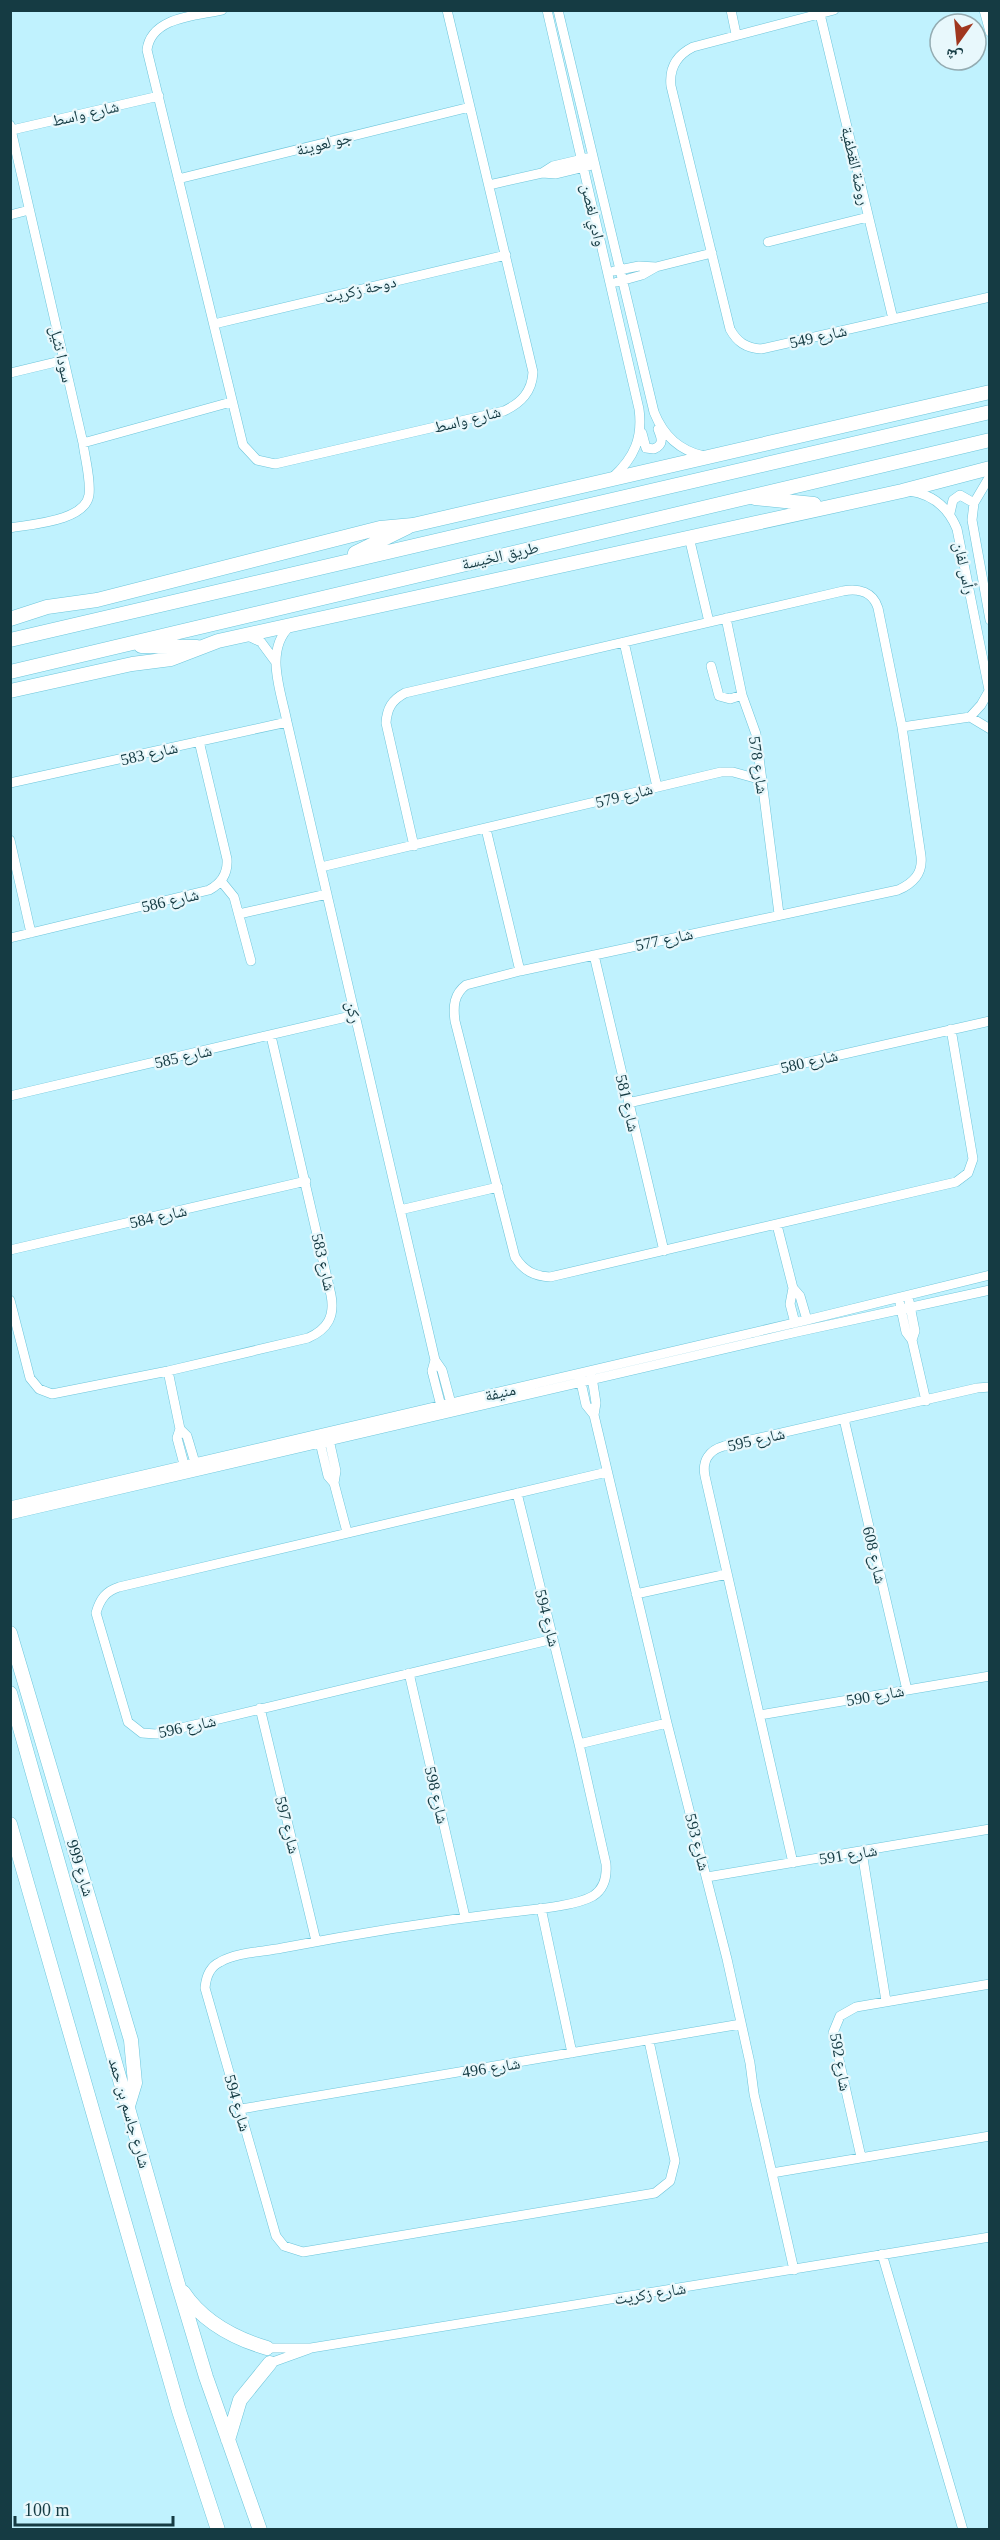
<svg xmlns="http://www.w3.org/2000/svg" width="1000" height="2540" viewBox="0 0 1000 2540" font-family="'Times New Roman','Noto Naskh Arabic',serif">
<rect width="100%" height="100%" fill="#c0f2fe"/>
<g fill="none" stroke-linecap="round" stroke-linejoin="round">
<defs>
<path id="street" d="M222,10C195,16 151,17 147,50L243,445L257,460L275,464L504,411C521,403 532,392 533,372L447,10
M547,10L639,409C643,438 634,458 613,477
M558,10L654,412C663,435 680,451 704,456
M731,10L736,34
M834,10L693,47C677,55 669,68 671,86L730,329C737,342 746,348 761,349L990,297
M984,10L990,32
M820,14L893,319
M10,125L83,443C85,459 91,479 89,495C85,521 32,524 10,528
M12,130L159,96
M542,173L553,166L587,158
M178,179L470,107
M489,185L542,173L556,174L589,166
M10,215L29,210
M768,242L868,217
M614,271L639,266L656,267
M617,282L642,275L656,267L712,253
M214,324L506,255
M10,373L64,360
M642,433L646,448L654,449C665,444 661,437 658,429
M83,443L231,402
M990,476L974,503L972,520L990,620
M909,491C932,494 948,507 957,529L990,695
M950,513L953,500L960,495L974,503
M689,537L709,622
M726,618L742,695L756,734L779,914
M290,626C264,651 281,691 287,722L435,1360L442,1370L452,1407
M246,635L261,642L275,661
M624,642L657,787
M711,666L719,696L730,699L742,695
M970,717L990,729
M902,727L970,717L981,705L989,691
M10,783L287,722
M486,829L520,971
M10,840L31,933
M414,846L386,723C387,708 392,700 405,693L843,591C859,588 873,592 878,608L902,727L921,856C923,873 914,883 898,890L520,971L466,985C454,994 453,1006 455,1021L515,1257C524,1271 534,1276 550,1277L956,1182L968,1173L973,1159L951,1029
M321,867L721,772H733L762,780
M221,881L234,897L251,961
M239,914L327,894
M10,938L209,890C222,883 228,873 227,859L199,741
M594,955L664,1251
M10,1096L355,1015
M628,1103L990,1021
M400,1210L498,1187
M777,1225L793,1288L800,1296L807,1320
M10,1250L306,1181
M793,1288L790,1304L795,1323
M10,1300L30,1378L39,1389L52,1394L168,1371L308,1338C328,1329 335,1316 331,1295L271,1036
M909,1301L915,1331L912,1340L926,1401
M900,1304L906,1332L912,1340
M435,1360L432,1371L442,1410
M168,1371L180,1429L177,1438L185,1468
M592,1377L596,1403L594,1415
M580,1378L586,1405L594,1415L667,1723L727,1959L750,2063L754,2094L794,2270
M844,1419L907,1690
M180,1429L187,1436L196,1466
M328,1435L336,1471L334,1483
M319,1438L328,1476L334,1483L347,1532
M517,1493L579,1744L606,1864C607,1877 604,1889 593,1896C574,1907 526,1910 503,1913C429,1922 355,1934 282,1948C263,1952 237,1952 220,1962C209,1967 206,1977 205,1988L276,2236L284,2246L303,2252L655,2193L670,2181L675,2161L649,2041
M10,1506L807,1320L990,1275
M10,1515L797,1332L990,1290
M636,1594L727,1574
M553,1639L156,1734L142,1733L128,1722L96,1613C100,1599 106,1591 119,1587L607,1472
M409,1673L465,1917
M260,1708L316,1941
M760,1715L990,1676
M579,1744L667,1723
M862,1852L886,2001
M793,1863L705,1476C702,1461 709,1450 724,1446L977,1388L990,1387
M707,1877L990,1829
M541,1908L572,2053
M241,2109L741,2024
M861,2157L833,2033L840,2016L856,2007L990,1984
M772,2173L990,2136
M882,2254L963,2530
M267,2348H311L990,2237
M270,2363L309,2349"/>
<path id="secondary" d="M755,498L814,504
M355,553L408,527
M10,619L47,607L97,600L380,528L413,525L990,392
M10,640L990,412
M141,646L197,647
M10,672L990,440
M10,691L132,664L171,659L218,641L902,491L990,468
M10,1633L131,2040L135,2083L128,2106
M10,1693L178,2284L206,2377L260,2530
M10,1824L179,2411L218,2530
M183,2292C203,2322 233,2338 267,2348
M228,2440L240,2400L270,2363"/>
</defs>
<use href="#street" stroke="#6dc5da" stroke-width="10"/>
<use href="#secondary" stroke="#6dc5da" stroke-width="15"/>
<use href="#street" stroke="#fff" stroke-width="9"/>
<use href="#secondary" stroke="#fff" stroke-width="14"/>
</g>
<g text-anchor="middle" stroke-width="4.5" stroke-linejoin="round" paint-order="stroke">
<g font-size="16" fill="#153b43" stroke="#e8f8fc">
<text transform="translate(85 113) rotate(-13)" y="6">شارع واسط</text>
<text transform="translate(324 143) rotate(-14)" y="6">جو لعوينة</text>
<text transform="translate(856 166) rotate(77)" y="6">روضة القطفية</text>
<text transform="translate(594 215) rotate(77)" y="6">وادي لغصن</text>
<text transform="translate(360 289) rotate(-13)" y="6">دوحة زكريت</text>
<text transform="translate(818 336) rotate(-13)" y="6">شارع 549</text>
<text transform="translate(62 354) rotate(77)" y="6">سودا نثيل</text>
<text transform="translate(467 419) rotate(-14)" y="6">شارع واسط</text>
<text transform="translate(500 555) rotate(-13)" y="6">طريق الخيسة</text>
<text transform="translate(965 568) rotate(78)" y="6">رأس لفان</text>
<text transform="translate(149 753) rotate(-13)" y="6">شارع 583</text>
<text transform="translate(759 765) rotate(82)" y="6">شارع 578</text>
<text transform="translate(624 795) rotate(-14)" y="6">شارع 579</text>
<text transform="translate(170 900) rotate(-13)" y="6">شارع 586</text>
<text transform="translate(664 939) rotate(-12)" y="6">شارع 577</text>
<text transform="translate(354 1012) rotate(77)" y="6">ركن</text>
<text transform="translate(183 1056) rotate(-13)" y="6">شارع 585</text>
<text transform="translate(809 1061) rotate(-13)" y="6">شارع 580</text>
<text transform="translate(628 1103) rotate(77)" y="6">شارع 581</text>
<text transform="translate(158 1216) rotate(-13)" y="6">شارع 584</text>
<text transform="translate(324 1262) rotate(77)" y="6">شارع 583</text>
<text transform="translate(500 1392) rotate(-13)" y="6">منيفة</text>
<text transform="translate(756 1439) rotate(-13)" y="6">شارع 595</text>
<text transform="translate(875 1555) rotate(77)" y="6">شارع 608</text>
<text transform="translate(548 1618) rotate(76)" y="6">شارع 594</text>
<text transform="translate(875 1695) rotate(-10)" y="6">شارع 590</text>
<text transform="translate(187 1726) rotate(-12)" y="6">شارع 596</text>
<text transform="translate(437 1795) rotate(77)" y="6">شارع 598</text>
<text transform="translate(288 1825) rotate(76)" y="6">شارع 597</text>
<text transform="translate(698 1842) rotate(76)" y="6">شارع 593</text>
<text transform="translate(848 1854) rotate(-9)" y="6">شارع 591</text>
<text transform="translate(81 1868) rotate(73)" y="6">شارع 999</text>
<text transform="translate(841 2062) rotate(80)" y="6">شارع 592</text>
<text transform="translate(491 2067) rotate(-9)" y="6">شارع 496</text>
<text transform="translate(238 2103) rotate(74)" y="6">شارع 594</text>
<text transform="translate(130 2113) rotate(74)" y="6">شارع جاسم بن حمد</text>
<text transform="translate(650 2293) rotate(-9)" y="6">شارع زكريت</text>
</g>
</g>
<rect width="1000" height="2540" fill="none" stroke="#153b43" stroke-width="24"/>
<g transform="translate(958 42) rotate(195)"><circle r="28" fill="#e8f8fc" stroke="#94acb2" stroke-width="1.5"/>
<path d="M0-4.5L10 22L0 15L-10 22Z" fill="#a0371f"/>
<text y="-9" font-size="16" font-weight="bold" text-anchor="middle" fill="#153b43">ش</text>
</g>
<path d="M15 2516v9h158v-9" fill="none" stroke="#153b43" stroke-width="3"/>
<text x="24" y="2516" font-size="18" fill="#153b43" stroke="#e8f8fc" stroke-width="4.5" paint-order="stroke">100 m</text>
</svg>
